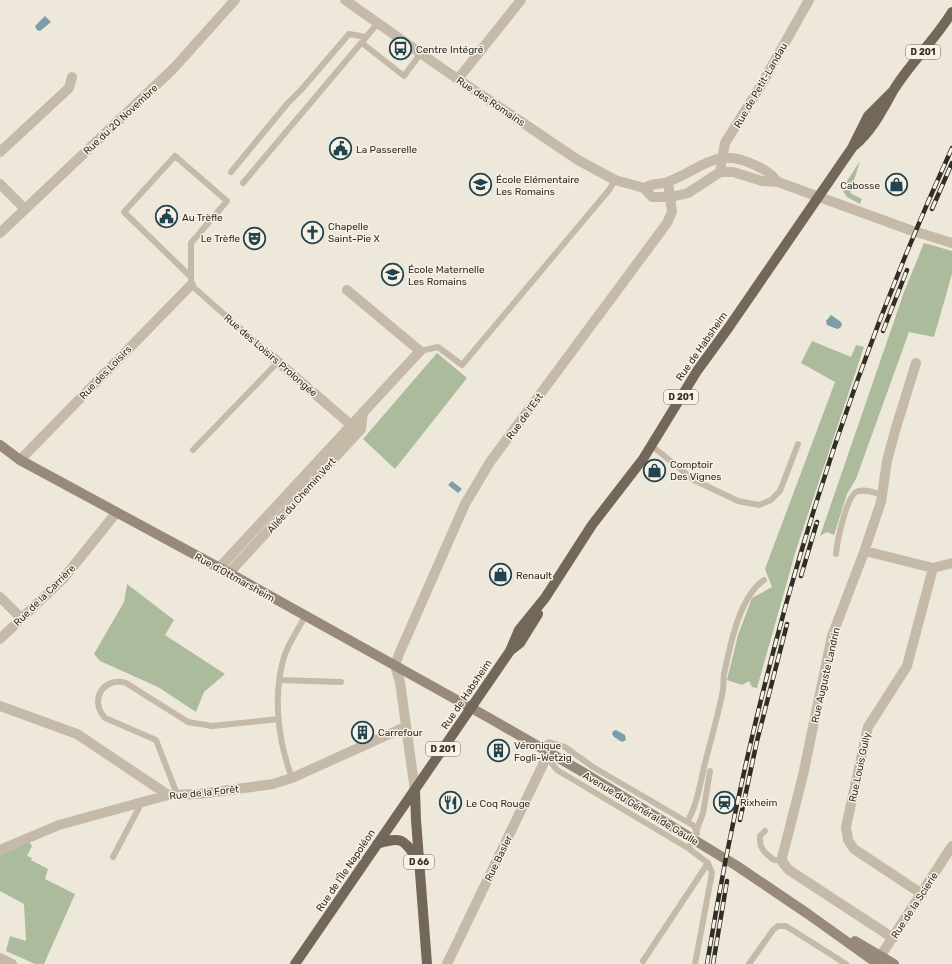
<svg xmlns="http://www.w3.org/2000/svg" width="952" height="964" viewBox="0 0 952 964" font-family="Rubik,sans-serif">
<rect width="100%" height="100%" fill="#eee8da"/>
<path fill="#abbb9c" d="M860,161L850,193L862,199L860,204L847,197L843,191L845,184Z
M924,243L952,251V274L934,337L909,332L856,479L847,494L834,535L827,532L820,536L904,292Z
M812,341L851,357L856,345L864,347L796,550L757,688L752,687L749,681L742,685L727,680L738,635L752,598L772,587L765,569L835,382L801,363Z
M437,353L467,378L395,469L363,439Z
M127,584L174,620L165,635L225,674L204,692L196,712L158,687L100,661L94,654L124,602Z
M29,842L32,846L27,856L32,858L31,860L48,869L45,879L75,894L44,964H35L6,951L10,936L26,941L24,904L0,891V855Z"/>
<path fill="#7c9ea8" d="M45,16L51,22L40,31L37,30L35,26Z
M831,315L841,322L842,325L840,328L837,329L827,325L826,321Z
M452,481L462,489L458,493L448,485Z
M613,731L616,730L625,735L626,740L622,742L614,737L612,734Z"/>
<g fill="none" stroke-linecap="round" stroke-linejoin="round">
<path stroke="#c5baa7" stroke-width="6" d="M362,43L404,76L421,53
M231,172L287,104L301,90L349,34L366,37
M243,183L378,23
M191,277L124,212L175,156L227,201L191,243V285L270,355
M420,351L438,347L462,365L609,190L615,180
M652,446L694,480L738,501L759,505L771,500L780,491L798,444
M193,450L278,362
M836,554C837,542 846,498 856,492C863,488 875,493 883,495
M279,680L341,682
M540,747L549,742L565,747L593,767L694,826L697,833
M549,753L550,761L557,770L688,848L708,863L712,873L695,964
M292,778C278,741 272,693 285,654C290,641 299,628 305,616
M177,794L156,740L105,718C88,699 105,676 126,683L188,722L212,726L279,719
M687,822C697,805 700,785 704,767C710,743 717,719 722,695C724,688 723,681 724,674C730,646 739,597 764,580
M697,829L703,813L710,771
M765,831L760,836C759,849 765,853 774,860H778
M113,857L142,802
M643,961L708,863
M749,964L773,930L778,926H786L846,964"/>
<path stroke="#c5baa7" stroke-width="10" d="M345,0L443,69L578,160L615,180L644,188L652,197H671L688,193L720,172H733L762,181L778,182L910,230L952,243
M458,79L521,0
M0,152L69,88L72,77
M720,172L725,143L760,87L809,0
M0,184L25,209
M644,188C656,181 660,186 670,181C701,169 716,148 750,163C762,168 770,172 778,182
M0,233L174,68L235,0
M270,355L351,425
M20,460L191,285
M865,551L933,568L952,563
M219,568L420,351L347,290
M229,573L361,429L363,412
M0,597L21,618
M0,639L63,579L116,513
M0,706L77,734L168,795
M415,791L400,682L395,666L399,654L465,504L490,462L667,223L672,212L668,182
M0,850L59,825L168,795L200,794L273,784L292,778L405,727
M922,894L854,849L848,840L846,827L868,727L907,666L933,568
M893,938L789,870L783,863L782,858L803,775L832,636L863,555L881,502L887,461L895,431L916,363
M0,958L12,964
M876,963L952,846
M447,964L549,752"/>
<path stroke="#988a79" stroke-width="10" d="M0,445L20,460L229,573L491,719L581,771L737,866L808,914L878,964
M855,941L894,964"/>
<path stroke="#736759" stroke-width="10" d="M854,146C872,131 882,111 893,91C910,63 935,40 952,12
M511,650L520,643L538,614
M415,791L416,820L427,964
M377,844C403,836 403,839 418,860
M295,964L510,651L519,630L545,598L592,525L643,459L697,371L729,327L852,148L868,116L893,91"/>
<defs>
<path id="rail" d="M932,209L952,163
M883,331L907,270
M801,576L817,522
M740,820L757,741L787,624
M707,964C753,683 834,407 952,148
M713,964L727,881"/>
</defs>
<use href="#rail" stroke="#322d27" stroke-width="4.5"/>
<use href="#rail" stroke="#f7f2e5" stroke-width="3" stroke-dasharray="9" stroke-linecap="butt"/>
<path stroke="#c5baa7" stroke-width="6" d="M690,845L697,833"/>
</g>
<defs>
<symbol id="bus-ring" viewBox="-11 -11 22 22"><circle r="9.5" fill="#f7f2e5" stroke="#21444f" stroke-width="1.5"/><path d="M-5-6H5V4H4V6H2V4H-2V6H-4V4H-5ZM-3.5-4V0h7V-4ZM-3.5 1.2v1.5H-2V1.2ZM2 1.2v1.5H3.5V1.2Z" fill="#21444f"/></symbol>
<symbol id="civic-ring" viewBox="-11 -11 22 22"><circle r="9.5" fill="#f7f2e5" stroke="#21444f" stroke-width="1.5"/><path d="M-.6-6.5H3V-4.5H.6V-3L4-1V1h2V6H-6V1h2V-1L-.6-3ZM-1.2 2.5V6h2.4V2.5Z" fill="#21444f"/></symbol>
<symbol id="school-ring" viewBox="-11 -11 22 22"><circle r="9.5" fill="#f7f2e5" stroke="#21444f" stroke-width="1.5"/><path d="M0-5L7-2L0 1L-7-2ZM-4 1L0 2.5L4 1V4Q0 6-4 4Z" fill="#21444f"/></symbol>
<symbol id="shop-ring" viewBox="-11 -11 22 22"><circle r="9.5" fill="#f7f2e5" stroke="#21444f" stroke-width="1.5"/><path d="M-5-2.5h2.3a2.7 3.5 0 0 1 5.4 0H5L5.5 6h-11ZM-1.5-2.5h3a1.5 2.3 0 0 0-3 0Z" fill="#21444f"/></symbol>
<symbol id="church-ring" viewBox="-11 -11 22 22"><circle r="9.5" fill="#f7f2e5" stroke="#21444f" stroke-width="1.5"/><path d="M-1.2-6h2.4v3.5h3.3v2.4h-3.3V6h-2.4V-.1h-3.3v-2.4h3.3Z" fill="#21444f"/></symbol>
<symbol id="theatre-ring" viewBox="-11 -11 22 22"><circle r="9.5" fill="#f7f2e5" stroke="#21444f" stroke-width="1.5"/><path d="M-5-5.5Q0-4 5-5.5V0Q5 5 0 6Q-5 5-5 0ZM-3.3-2.5H-1v1.5H-3.3ZM1-2.5H3.3v1.5H1ZM-2.8 1Q0 5.5 2.8 1Z" fill="#21444f"/></symbol>
<symbol id="building-ring" viewBox="-11 -11 22 22"><circle r="9.5" fill="#f7f2e5" stroke="#21444f" stroke-width="1.5"/><path d="M-4-6H4V6H1V3H-1V6H-4ZM-2.5-4.3h1.7v1.8h-1.7ZM.8-4.3h1.7v1.8H.8ZM-2.5-1h1.7V.8h-1.7ZM.8-1h1.7V.8H.8Z" fill="#21444f"/></symbol>
<symbol id="station-ring" viewBox="-11 -11 22 22"><circle r="9.5" fill="#f7f2e5" stroke="#21444f" stroke-width="1.5"/><path d="M-3-6H3Q5-6 5-4V2Q5 4 3 4L4.5 6H3L1.5 4h-3L-3 6H-4.5L-3 4Q-5 4-5 2V-4Q-5-6-3-6ZM-3.5-4v3h7v-3ZM-3.5 1v1.5H-2V1ZM2 1v1.5H3.5V1Z" fill="#21444f"/></symbol>
<symbol id="restaurant-ring" viewBox="-11 -11 22 22"><circle r="9.5" fill="#f7f2e5" stroke="#21444f" stroke-width="1.5"/><path d="M-5-6h1v4h1v-4h1v4h1v-4h1v5L-1.5 .5V6h-2V.5L-5-1ZM5-6V6H3V1.5H1.5Q1.5-4 5-6Z" fill="#21444f"/></symbol>
</defs>
<g fill-rule="evenodd">
<use href="#bus-ring" x="388" y="36" width="25" height="25"/>
<use href="#civic-ring" x="328" y="136" width="25" height="25"/>
<use href="#school-ring" x="468" y="172" width="25" height="25"/>
<use href="#shop-ring" x="884" y="172" width="25" height="25"/>
<use href="#civic-ring" x="154" y="204" width="25" height="25"/>
<use href="#church-ring" x="300" y="220" width="25" height="25"/>
<use href="#theatre-ring" x="242" y="226" width="25" height="25"/>
<use href="#school-ring" x="380" y="262" width="25" height="25"/>
<use href="#shop-ring" x="642" y="458" width="25" height="25"/>
<use href="#shop-ring" x="488" y="562" width="25" height="25"/>
<use href="#building-ring" x="350" y="720" width="25" height="25"/>
<use href="#building-ring" x="486" y="738" width="25" height="25"/>
<use href="#station-ring" x="712" y="790" width="25" height="25"/>
<use href="#restaurant-ring" x="438" y="790" width="25" height="25"/>
</g>
<g text-anchor="middle" stroke-width="3" stroke-linejoin="round" paint-order="stroke">
<g fill="#f7f2e5" stroke="#6d6860" stroke-width="1">
<rect x="906" y="45" width="34" height="14" rx="3"/>
<rect x="664" y="390" width="34" height="14" rx="3"/>
<rect x="426" y="742" width="34" height="14" rx="3"/>
<rect x="404" y="855" width="30" height="14" rx="3"/>
</g>
<g font-size="9" font-weight="bold" fill="#322d27">
<text x="923" y="55">D 201</text>
<text x="681" y="400">D 201</text>
<text x="443" y="752">D 201</text>
<text x="419" y="865">D 66</text>
</g>
<g font-size="10" fill="#322d27" stroke="#f7f2e5" text-anchor="start">
<text x="416" y="53">Centre Intégré</text>
<text x="356" y="153">La Passerelle</text>
<text x="496" y="183">École Elémentaire<tspan x="496" dy="12">Les Romains</tspan></text>
<text x="880" y="189" text-anchor="end">Cabosse</text>
<text x="182" y="221">Au Trèfle</text>
<text x="328" y="230">Chapelle<tspan x="328" dy="12">Saint-Pie X</tspan></text>
<text x="240" y="242" text-anchor="end">Le Trèfle</text>
<text x="408" y="273">École Maternelle<tspan x="408" dy="12">Les Romains</tspan></text>
<text x="670" y="468">Comptoir<tspan x="670" dy="12">Des Vignes</tspan></text>
<text x="516" y="579">Renault</text>
<text x="378" y="736">Carrefour</text>
<text x="514" y="749">Véronique<tspan x="514" dy="12">Fogli-Wetzig</tspan></text>
<text x="740" y="806">Rixheim</text>
<text x="466" y="807">Le Coq Rouge</text>
</g>
<g font-size="10" fill="#322d27" stroke="#f7f2e5">
<text transform="translate(760 85) rotate(-60)" y="4">Rue de Petit-Landau</text>
<text transform="translate(491 101) rotate(34)" y="4">Rue des Romains</text>
<text transform="translate(120 119) rotate(-43)" y="4">Rue du 20 Novembre</text>
<text transform="translate(701 346) rotate(-55)" y="4">Rue de Habsheim</text>
<text transform="translate(271 355) rotate(41)" y="4">Rue des Loisirs Prolongée</text>
<text transform="translate(105 372) rotate(-46)" y="4">Rue des Loisirs</text>
<text transform="translate(524 416) rotate(-54)" y="4">Rue de l'Est</text>
<text transform="translate(301 495) rotate(-48)" y="4">Allée du Chemin Vert</text>
<text transform="translate(235 577) rotate(29)" y="4">Rue d'Ottmarsheim</text>
<text transform="translate(44 595) rotate(-45)" y="4">Rue de la Carrière</text>
<text transform="translate(825 675) rotate(-77)" y="4">Rue Auguste Landrin</text>
<text transform="translate(466 694) rotate(-56)" y="4">Rue de Habsheim</text>
<text transform="translate(859 767) rotate(-78)" y="4">Rue Louis Gully</text>
<text transform="translate(204 792) rotate(-6)" y="4">Rue de la Forêt</text>
<text transform="translate(641 808) rotate(31)" y="4">Avenue du Général de Gaulle</text>
<text transform="translate(498 858) rotate(-64)" y="4">Rue Basler</text>
<text transform="translate(345 870) rotate(-56)" y="4">Rue de l'Île Napoléon</text>
<text transform="translate(914 905) rotate(-57)" y="4">Rue de la Scierie</text>
</g>
</g>
</svg>
